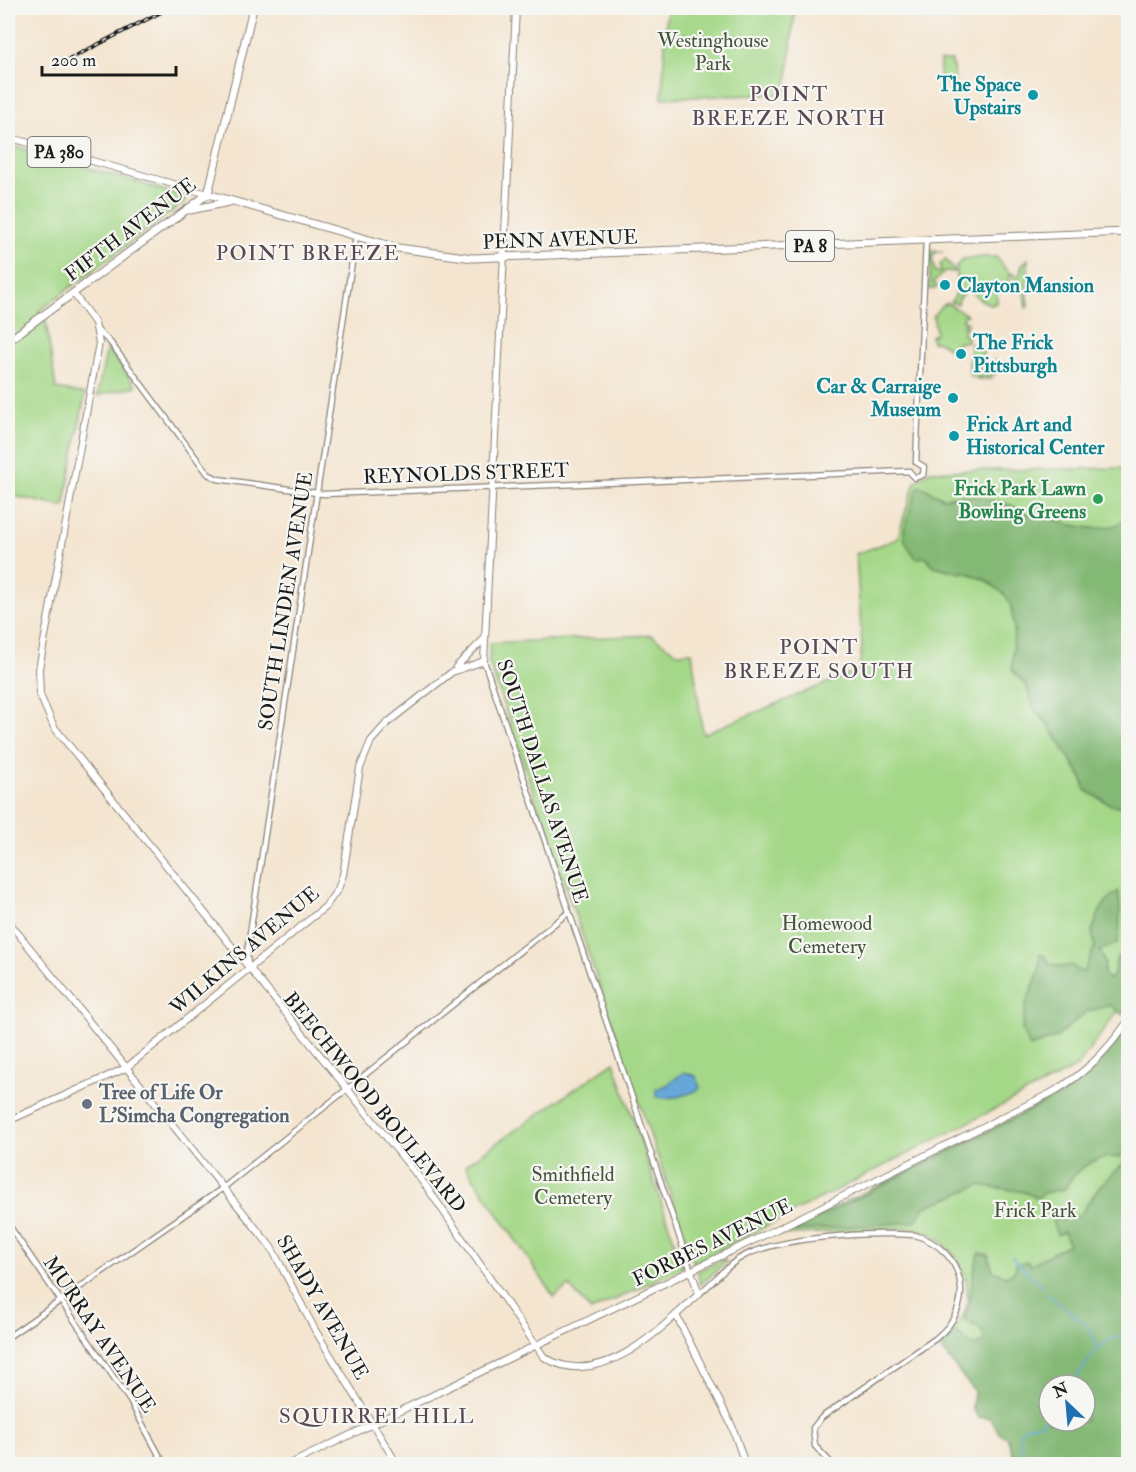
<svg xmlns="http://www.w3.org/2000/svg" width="1136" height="1472" viewBox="0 0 1136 1472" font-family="'IM FELL Double Pica',serif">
<rect width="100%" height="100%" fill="#f6f6f2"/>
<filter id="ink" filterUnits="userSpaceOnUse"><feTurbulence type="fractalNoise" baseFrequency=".0167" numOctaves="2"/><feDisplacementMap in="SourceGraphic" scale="12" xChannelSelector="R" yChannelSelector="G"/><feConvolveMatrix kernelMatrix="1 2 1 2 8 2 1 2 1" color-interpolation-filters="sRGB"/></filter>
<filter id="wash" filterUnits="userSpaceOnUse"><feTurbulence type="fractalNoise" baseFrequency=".008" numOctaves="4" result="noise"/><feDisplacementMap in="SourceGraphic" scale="24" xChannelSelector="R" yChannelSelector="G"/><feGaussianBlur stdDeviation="1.35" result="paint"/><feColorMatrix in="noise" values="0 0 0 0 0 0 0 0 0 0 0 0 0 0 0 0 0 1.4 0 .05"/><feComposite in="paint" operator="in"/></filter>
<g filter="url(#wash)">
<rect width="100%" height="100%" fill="#f4e5d0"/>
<path fill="#a4d888" stroke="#607a52" stroke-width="1.5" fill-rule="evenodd" d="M667,8H795L786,94L662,98Z
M940,61H952L955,82L939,83Z
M8,144L183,196L186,201L39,311L46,321L56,389L85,394L64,507L14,496L8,518Z
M931,251L943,252H937L932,257L935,272H941L940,265L945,259L955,272L945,271L933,283L937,286L935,289H929Z
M984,257H996L1009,273L1008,284L996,291L997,302L992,305L979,299L967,288L959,298L958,304L951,302L956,294V267L963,259Z
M1028,259V306L1026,308L1023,285L1016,284L1010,275L1011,273L1019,277L1022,265Z
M947,303L967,315L964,316L963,320L968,323L962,325L967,327L963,330V335H967V341L956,343L952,350L937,341L932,342L931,336L936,333L933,316L940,307Z
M970,344L984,352L979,360V370H991L995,359V375L986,376L993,379H976L983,377H972L969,373Z
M107,348L136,386L97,396Z
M1128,468V997L1077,1067L694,1263L489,662L490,643L651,635L677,653L692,652L703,734L859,670L862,645L856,554L897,539L915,482L930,471Z
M1128,1026V1464L1025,1454L970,1380L939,1344C952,1333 965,1320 967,1302C971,1267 945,1233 911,1228L779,1235L1086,1081ZM1049,1385H1085V1421H1049Z
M614,1062L683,1267L591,1311L569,1286L554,1297L465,1165Z
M724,1259L726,1262L700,1285L698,1271Z"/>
<path fill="#83b874" stroke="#506a48" stroke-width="1.5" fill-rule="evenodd" d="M921,486L943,498L962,495L983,498L1011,505L1029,515L1037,510C1058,526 1109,537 1128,517V807L1111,805L1085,790L1082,778L1048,724L1035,711L1026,685L1012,670L1014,628L1011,606L1005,595L986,580L965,572L960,573L934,566L926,557L916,558C910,549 902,541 904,530L918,487Z
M1118,891C1121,905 1120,928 1118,942L1100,951L1105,964L1104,975L1108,979L1113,977L1117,957H1121L1128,949V1007L1123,1015L1110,1005L1086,1012L1057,1037L1030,1047L1022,1029L1026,1004L1039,971L1040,954L1045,956L1050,964L1062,967L1071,965L1083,973L1095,946L1092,932C1098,915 1101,903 1118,891Z
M1128,1029V1150L1119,1158C1099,1153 1073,1170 1065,1189L1044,1193L1038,1198L1024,1192L980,1185L925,1207L915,1222L793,1231L1068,1091L1086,1078Z
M1128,1159V1464H1009L1015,1459L1007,1437L1000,1434L990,1418L978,1417L972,1408L974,1391L939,1346L956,1332L967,1342L975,1346L985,1341L981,1330L964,1319C972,1300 972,1264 980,1253L988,1255L993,1271L1006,1276L1015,1271L1016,1264L1027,1261L1030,1265L1069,1244L1064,1232L1057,1235L1052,1221L1080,1215L1099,1187ZM1049,1385H1085V1421H1049Z"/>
<path fill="#66a7da" stroke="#41627b" stroke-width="1.5" d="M684,1072L696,1076L700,1088C691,1095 666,1101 656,1096V1089L667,1085Z"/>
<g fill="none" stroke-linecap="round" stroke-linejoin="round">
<path stroke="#66a7da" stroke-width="1.5" d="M1012,1256C1021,1269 1034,1276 1043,1288
M1047,1294L1089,1327L1097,1347
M1076,1377C1092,1359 1100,1334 1128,1338
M1023,1464L1020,1432L1027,1426L1042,1423L1049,1414"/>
</g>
</g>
<g filter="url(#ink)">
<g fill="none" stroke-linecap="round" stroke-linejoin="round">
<defs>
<path id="minor" d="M98,331L110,342L208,474L218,479L324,494L909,471
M916,462L926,241
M909,471L915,478L923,475L924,467L916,462
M484,661L691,1271
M248,966L247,953L356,236
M8,1224L130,1401L164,1464
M699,1294C712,1283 724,1269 737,1260C773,1236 872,1232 915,1235C965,1250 978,1306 935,1339L822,1417L813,1428L815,1446L832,1464
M8,1337L223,1188L569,912"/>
<path id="major" d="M8,137L208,194
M73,293L95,323L99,343L39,669L40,695L54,727L426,1186L544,1357C600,1392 660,1329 699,1294L691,1271
M456,667L485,638
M8,921L271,1247L315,1330L397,1464
M8,1121L126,1068L325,907L338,889L343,875L360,768L371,741L387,723L452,672L484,661L516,8
M676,1315L732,1426L745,1464
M290,1464L775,1230L1051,1093C1084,1075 1107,1051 1128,1021"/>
<path id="highway" d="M208,194L398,248L473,258L1128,232
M190,210L229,202
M8,341L208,194L253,8"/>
</defs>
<use href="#minor" stroke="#888076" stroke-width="7"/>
<use href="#major" stroke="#888076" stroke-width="8"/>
<use href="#highway" stroke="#888076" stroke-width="9"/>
<use href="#minor" stroke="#fff" stroke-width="4.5"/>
<use href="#major" stroke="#fff" stroke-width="6"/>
<use href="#highway" stroke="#fff" stroke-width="7"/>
<defs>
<path id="rail" d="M56,66L169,8"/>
</defs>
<use href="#rail" stroke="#1c1c1c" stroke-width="4"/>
<use href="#rail" stroke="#f6f6f2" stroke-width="1.5" stroke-dasharray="4.5" stroke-linecap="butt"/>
</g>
</g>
<g fill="#0f9aa8" stroke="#f6f6f2" stroke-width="2">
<circle cx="1033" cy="95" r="6"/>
<circle cx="945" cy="285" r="6"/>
<circle cx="961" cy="354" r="6"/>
<circle cx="953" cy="398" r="6"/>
<circle cx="954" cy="436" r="6"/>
</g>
<circle fill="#2e9e5b" stroke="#f6f6f2" stroke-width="2" cx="1098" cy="499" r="6"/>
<circle fill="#6b7280" stroke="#f6f6f2" stroke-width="2" cx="87" cy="1104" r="6"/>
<g text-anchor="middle" stroke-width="4.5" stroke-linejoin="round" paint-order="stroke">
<g fill="#f6f6f2" stroke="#5d5d5c" stroke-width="1.5">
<rect x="27.5" y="137" width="63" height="30" rx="4.5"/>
<rect x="786" y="231" width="48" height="30" rx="4.5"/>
</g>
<g font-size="18" font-weight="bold" fill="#1c1c1c">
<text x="59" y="158">PA 380</text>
<text x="810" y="252">PA 8</text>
</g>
<g font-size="20" fill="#45543c" stroke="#f6f6f2">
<text x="713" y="47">Westinghouse<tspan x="713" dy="23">Park</tspan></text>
<text x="827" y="930">Homewood<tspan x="827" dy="23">Cemetery</tspan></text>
<text x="573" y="1181">Smithfield<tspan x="573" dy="23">Cemetery</tspan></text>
<text x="1035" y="1217">Frick Park</text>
</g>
<g font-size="20" font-weight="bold" fill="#0d838f" stroke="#f6f6f2" text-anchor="start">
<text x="1021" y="91" text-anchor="end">The Space<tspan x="1021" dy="23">Upstairs</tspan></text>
<text x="957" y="292">Clayton Mansion</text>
<text x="973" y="349">The Frick<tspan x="973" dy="23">Pittsburgh</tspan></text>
<text x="941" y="393" text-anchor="end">Car &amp; Carraige<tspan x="941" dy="23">Museum</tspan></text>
<text x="966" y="431">Frick Art and<tspan x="966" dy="23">Historical Center</tspan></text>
</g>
<g font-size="20" fill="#1c1c1c" stroke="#f6f6f2">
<text transform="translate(130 229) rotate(-37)" y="7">FIFTH AVENUE</text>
<text transform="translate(560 239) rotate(-2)" y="7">PENN AVENUE</text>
<text transform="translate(466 473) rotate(-2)" y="7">REYNOLDS STREET</text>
<text transform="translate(285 601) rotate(-81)" y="7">SOUTH LINDEN AVENUE</text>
<text transform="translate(543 781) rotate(72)" y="7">SOUTH DALLAS AVENUE</text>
<text transform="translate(244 950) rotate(-40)" y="7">WILKINS AVENUE</text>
<text transform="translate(375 1102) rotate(51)" y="7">BEECHWOOD BOULEVARD</text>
<text transform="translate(712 1242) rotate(-26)" y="7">FORBES AVENUE</text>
<text transform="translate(323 1307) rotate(60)" y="7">SHADY AVENUE</text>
<text transform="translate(100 1334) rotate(56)" y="7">MURRAY AVENUE</text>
</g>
<g font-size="20" font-weight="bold" fill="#27864d" stroke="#f6f6f2" text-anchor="end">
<text x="1086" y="495">Frick Park Lawn<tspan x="1086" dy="23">Bowling Greens</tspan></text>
</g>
<g font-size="20" font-weight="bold" fill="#5b616d" stroke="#f6f6f2" text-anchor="start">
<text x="99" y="1099">Tree of Life Or<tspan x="99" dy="23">L'Simcha Congregation</tspan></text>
</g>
<g font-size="21" letter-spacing="1.5" fill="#594852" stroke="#f6f6f2">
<text x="789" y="101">POINT<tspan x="789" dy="24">BREEZE NORTH</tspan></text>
<text x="308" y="260">POINT BREEZE</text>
<text x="819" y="654">POINT<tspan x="819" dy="24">BREEZE SOUTH</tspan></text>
<text x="377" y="1423">SQUIRREL HILL</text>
</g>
</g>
<rect width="1136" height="1472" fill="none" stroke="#f6f6f2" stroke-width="30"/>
<g transform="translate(1067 1403) rotate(334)"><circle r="28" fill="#f6f6f2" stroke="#9f9f9c" stroke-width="1.5"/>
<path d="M0-4.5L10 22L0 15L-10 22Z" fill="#1f6fb2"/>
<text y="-9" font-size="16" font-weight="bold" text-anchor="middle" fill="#1c1c1c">N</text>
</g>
<path d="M42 66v9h134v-9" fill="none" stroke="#1c1c1c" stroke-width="3"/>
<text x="51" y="66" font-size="18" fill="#1c1c1c" stroke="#f6f6f2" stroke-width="4.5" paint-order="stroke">200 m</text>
</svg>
